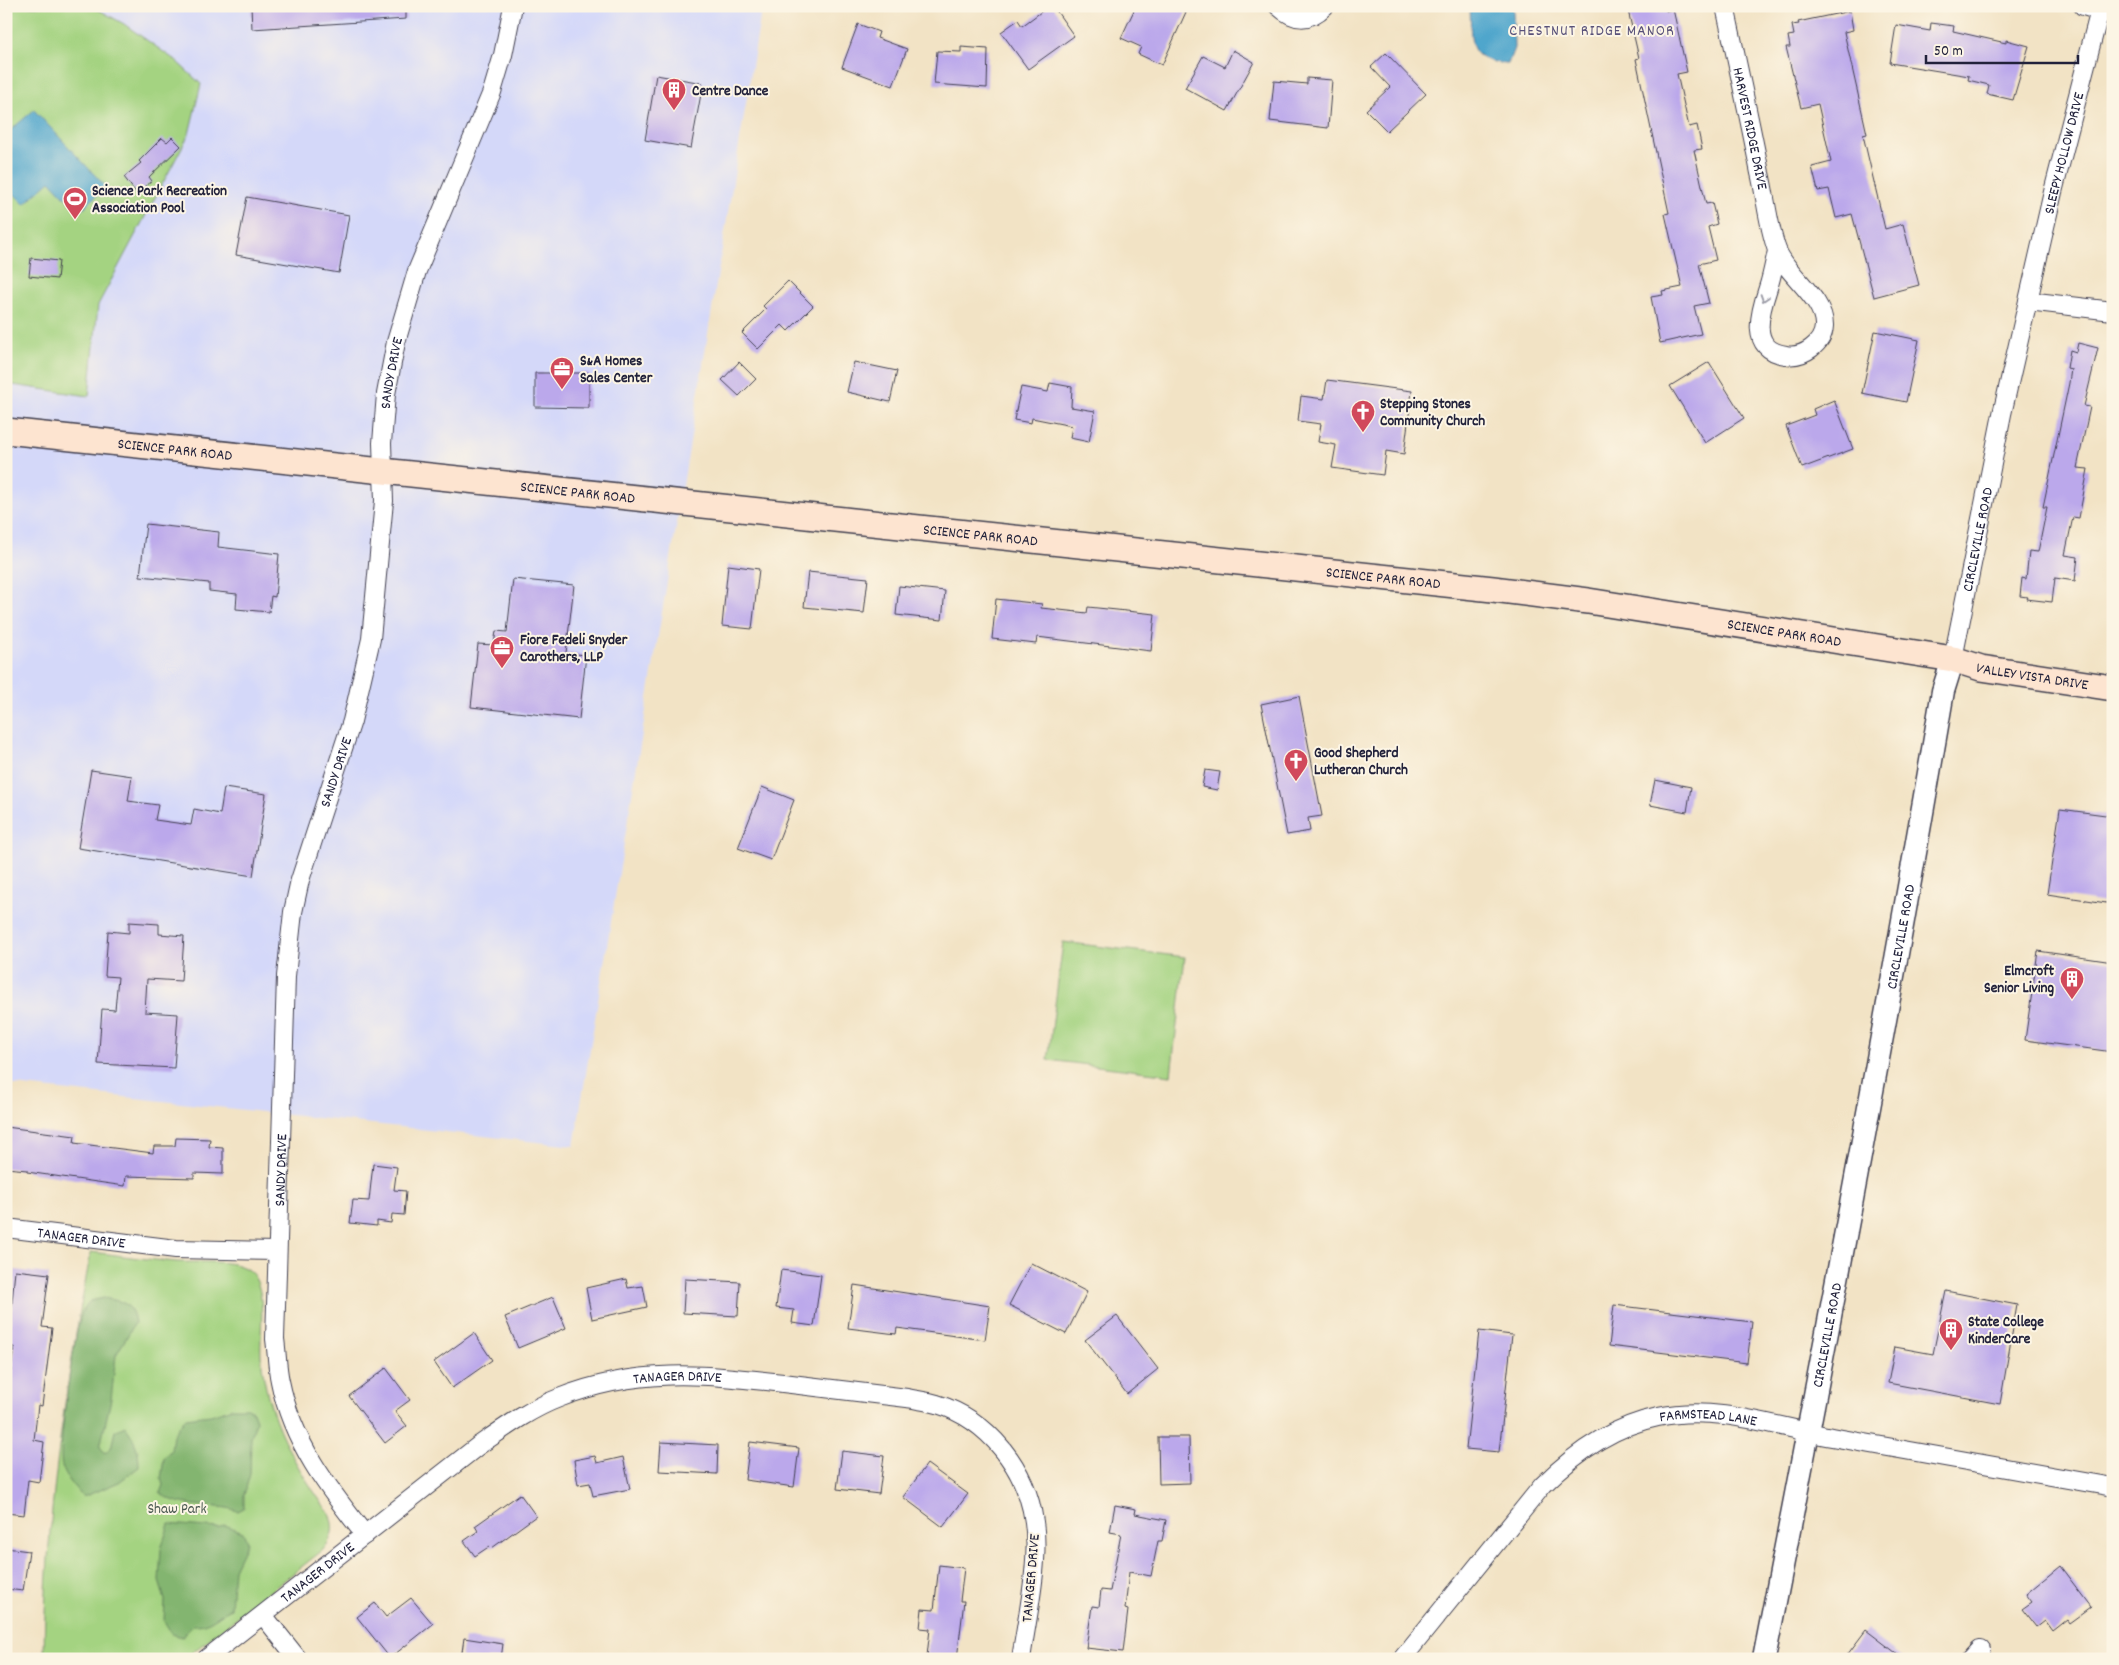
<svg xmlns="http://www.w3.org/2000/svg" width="2119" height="1665" viewBox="0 0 2119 1665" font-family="Dekko,sans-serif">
<rect width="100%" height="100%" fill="#fcf5e5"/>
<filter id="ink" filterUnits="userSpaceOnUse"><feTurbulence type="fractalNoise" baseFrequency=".02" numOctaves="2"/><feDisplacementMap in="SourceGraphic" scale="10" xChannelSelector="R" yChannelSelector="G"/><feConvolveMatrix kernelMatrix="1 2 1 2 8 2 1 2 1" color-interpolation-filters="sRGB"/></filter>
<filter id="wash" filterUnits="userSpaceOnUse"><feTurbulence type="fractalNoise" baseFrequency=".0096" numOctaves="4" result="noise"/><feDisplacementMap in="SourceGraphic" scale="20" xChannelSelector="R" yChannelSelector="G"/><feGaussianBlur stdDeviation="1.12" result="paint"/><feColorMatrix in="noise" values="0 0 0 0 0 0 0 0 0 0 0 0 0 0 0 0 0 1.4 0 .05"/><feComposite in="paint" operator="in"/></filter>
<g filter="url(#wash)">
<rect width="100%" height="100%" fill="#f2e3c5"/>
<path fill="#d4d8f9" d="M6,6H762L574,1146L6,1084Z"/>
<path fill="#a4d381" stroke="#637a5e" d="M12,6H92L124,24L175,60L201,84L189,134L98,305L89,396L6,384V10Z
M1063,942L1185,957L1171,1075L1048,1060Z
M91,1252C119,1255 148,1260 177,1262C196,1263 229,1259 245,1268C270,1281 259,1331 261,1356C266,1416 294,1465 329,1513C335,1528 333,1537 323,1550L184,1659H44C45,1522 65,1386 91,1252Z"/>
<path fill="#83b56f" stroke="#526c55" d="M104,1298C123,1302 132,1302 135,1323L116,1355L111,1399L100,1447L105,1453L111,1448L115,1431L125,1426C135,1439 139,1451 139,1467L119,1482L83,1497C74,1487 66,1478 62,1466C57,1449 75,1327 83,1310C85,1307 88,1303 90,1301Z
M232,1408H248L253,1411L256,1421L251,1438L250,1474L244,1495V1508L238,1511L227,1508C207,1505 176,1507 160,1493L163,1485L161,1479L164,1458L171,1450L173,1435L183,1421L186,1418L211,1415Z
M169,1524L218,1528L225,1525L243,1532L247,1542L234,1569L231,1608C218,1615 210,1626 193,1625L182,1637L172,1634L164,1621L165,1600L159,1581L161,1549Z"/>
<path fill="#50a6cc" stroke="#396484" d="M1470,6H1513L1514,48L1508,64C1464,60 1472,42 1470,6Z
M34,110L106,187L79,212L50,181L24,204L6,186V134Z"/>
<g id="blocks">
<path fill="#bba8eb" d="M251,6H406V19L252,29Z
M1049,6H1053L1074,36L1028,69L1001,32L1018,20L1022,26Z
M1136,6H1173L1186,12L1162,65L1138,54L1141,47L1121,38Z
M1627,6H1665L1666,11L1673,9L1687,72L1677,74L1689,127L1697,125L1702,149L1694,150L1706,204L1712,203L1717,224L1708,227L1716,260L1699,264L1709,303L1694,306L1701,334L1660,343L1651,297L1663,295L1662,291L1682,287L1665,214L1669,213L1636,59L1639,58Z
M1850,11L1853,30L1844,32L1867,134L1863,135L1885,229L1903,224L1919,285L1874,297L1852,214L1836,218L1829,189L1818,191L1812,167L1831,162L1818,104L1801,108L1786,47H1790L1788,36L1794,35L1792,25L1799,24L1798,22Z
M1931,23L1954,26L1953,31L2006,43V40L2029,46L2013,100L1987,94L1989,85L1968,80L1969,76L1890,63L1896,25L1930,31Z
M858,24L879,32L877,38L907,49L893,86L842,67Z
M961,47L988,49L987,88L934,84L937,51L961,52Z
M1233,50L1254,62L1227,111L1185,88L1203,56L1225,67Z
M1386,53L1426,94L1387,131L1366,110L1390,87L1371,67Z
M656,75L703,83L691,148L645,140Z
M1307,78L1332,80L1328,128L1270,121L1274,81L1307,84Z
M172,137L181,146L149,177L152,181L137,194L124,177L141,163L139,161L162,138L167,142Z
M247,197L349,215L339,273L236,255Z
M31,258L59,261L57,279L29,276Z
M788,281L813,306L788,331L782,325L758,349L742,333L766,309L763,306Z
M1875,331L1919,340L1906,402L1862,393Z
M2078,343L2098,348L2084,406L2090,407L2077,468L2088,469L2079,518L2073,517L2065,555L2078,557L2075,581L2055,578L2052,602L2026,599L2027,597L2020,596L2022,578L2026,579L2029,551L2038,552L2047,507H2043L2069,383L2071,369L2067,368L2070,350L2076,352Z
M739,362L756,379L739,396L722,380Z
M854,362L897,371L890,402L847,392Z
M1709,362L1744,418L1705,443L1670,386Z
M535,373H589V408L535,407Z
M1327,380L1412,391L1404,454L1386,451L1383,475L1332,468L1336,445L1318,442L1321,424L1298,421L1301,396L1324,399Z
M1050,383L1072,387L1071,407L1095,411L1089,442L1070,438L1072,426L1032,418L1031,423L1014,420L1021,387L1048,392Z
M1834,400L1853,449L1802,468L1786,426L1815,415L1813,409Z
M146,524L219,532L218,547L279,554L275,597L271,596L269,612L236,609L237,594L209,591V583L140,576Z
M728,565L759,569L752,629L722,626Z
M808,572L868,578L864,613L804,607Z
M513,579L574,585L566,653L586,655L579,719L471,707L478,644L494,645L496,631L507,632Z
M899,586L945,591L942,620L896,615Z
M996,599L1042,604L1041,608L1087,613L1088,607L1155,614L1151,651L1037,637L1036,644L992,639Z
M1299,696L1322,816L1308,818L1310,831L1287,835L1261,704Z
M91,770L132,776L128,801L158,805L155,820L191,825L194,809L220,814L224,788L266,794L253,876L78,848Z
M1205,770L1220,772L1217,790L1202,787Z
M1655,780L1691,787L1687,812L1650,805Z
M762,787L794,800L771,860L738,848Z
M2060,809L2113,816V904L2047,894Z
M129,922L159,924V934L184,936L181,981L147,979L145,1012L178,1014L174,1068L98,1064L102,1009L115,1010L118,977L105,976L108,931L129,933Z
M2038,951L2113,962V1052L2025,1040Z
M6,1127L75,1136L74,1143L153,1153L154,1146H175L176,1138L210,1139L209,1147L223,1148V1174L194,1173V1178L126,1176L125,1186L27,1172V1170L6,1168Z
M373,1164L397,1167L394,1190L406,1191L404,1215L392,1214L391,1223L377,1221V1226L350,1223L353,1200L369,1201Z
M1031,1263L1087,1292L1066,1334L1009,1305Z
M15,1270L49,1274L42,1327L52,1328L42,1406L38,1405L34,1440L44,1442L39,1482L28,1480L24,1515L6,1513V1405L14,1347L8,1346Z
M781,1270L821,1275L814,1326L792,1323L794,1310L776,1308Z
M626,1279L628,1288L643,1286L647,1307L592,1319L586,1288Z
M685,1279L740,1282L738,1316L683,1313Z
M854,1285L990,1306L985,1340L897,1328L896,1334L848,1328Z
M1946,1291L2017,1305L2000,1404L1888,1383L1895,1347L1933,1354Z
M553,1297L566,1328L518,1348L505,1317Z
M1614,1305L1752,1322L1747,1363L1609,1346Z
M1117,1316L1158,1369L1127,1394L1085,1340Z
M1479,1331L1512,1335L1499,1452L1466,1449Z
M474,1333L492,1360L452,1388L434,1362Z
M386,1368L410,1400L395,1411L407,1426L385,1443L349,1396Z
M1158,1437H1189L1190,1483L1159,1484Z
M661,1442L718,1445L717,1474L659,1471Z
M750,1442L799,1448L794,1487L745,1480Z
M842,1451L884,1456L879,1494L837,1489Z
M595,1456L597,1463L623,1457L630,1489L593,1496L590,1483L578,1485L574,1460Z
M927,1464L968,1494L943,1527L903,1497Z
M520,1494L536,1516L492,1548L490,1546L475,1556L464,1541L478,1531L475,1526Z
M1115,1505L1136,1509L1135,1514L1166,1520L1162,1541H1158L1151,1576L1129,1572L1125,1609L1128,1610L1123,1652L1086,1648L1092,1606L1099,1607L1101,1590L1110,1591L1121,1534L1110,1532Z
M6,1548L29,1551L23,1591L6,1589Z
M939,1565L964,1568L960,1601H964L957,1659L927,1656L930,1629L920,1628L922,1609L934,1610Z
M2060,1566L2091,1607L2069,1623L2067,1620L2053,1631L2045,1620L2036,1627L2022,1609L2032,1602L2026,1594Z
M411,1598L433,1624L390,1658L357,1617L375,1603L386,1617Z
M1866,1630L1904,1659H1844Z
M464,1638L503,1644L501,1659H461Z"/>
</g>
</g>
<g filter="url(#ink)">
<use href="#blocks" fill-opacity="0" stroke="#413f50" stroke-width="1"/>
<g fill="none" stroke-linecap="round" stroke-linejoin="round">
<defs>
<g id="minor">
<path d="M1278,6C1294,21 1309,22 1325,6"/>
<path id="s1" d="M1725,6C1737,62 1749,117 1760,173C1766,198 1768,226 1777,250C1786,275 1825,298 1824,326C1823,344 1803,358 1786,355C1748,350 1760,312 1768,288C1772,276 1774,264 1777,251"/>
<path d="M2083,6L2113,15"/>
<path d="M2028,301L2113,311"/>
<path id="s2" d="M1953,659L2002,414L2053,192L2101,6"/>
<path id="s3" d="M6,1228L176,1249L277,1251"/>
<path id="s4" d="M365,1535C328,1488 292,1442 280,1381C277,1368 277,1353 275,1339L286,976L293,912L300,880L352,721L371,639L384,501L382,443L386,394L396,342L417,271L492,92L503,55L513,6"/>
<path d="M263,1615L298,1659"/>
<path id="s5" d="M206,1659L478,1446C504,1428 530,1409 559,1398C637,1367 703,1374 783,1383C824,1388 866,1393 907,1398C917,1400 928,1401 937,1404C989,1420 1027,1469 1034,1522C1040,1561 1027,1618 1021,1659"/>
<path id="s6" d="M1402,1659L1543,1485C1575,1453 1613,1426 1658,1417C1718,1404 1779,1428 1837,1438C1929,1455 2021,1470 2113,1487"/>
<path d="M1971,1659L1980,1649"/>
</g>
<g id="tertiary">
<path id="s7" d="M1764,1659C1827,1337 1888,1015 1943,691L1953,659"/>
</g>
<g id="secondary">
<path id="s8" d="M6,431L1493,589L1588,601L1953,659L1981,668L2113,688"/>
</g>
</defs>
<use href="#minor" stroke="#413f50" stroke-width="20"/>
<use href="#tertiary" stroke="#413f50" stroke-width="25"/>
<use href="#secondary" stroke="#413f50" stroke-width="28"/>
<use href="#minor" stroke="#fff" stroke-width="18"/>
<use href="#tertiary" stroke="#fff" stroke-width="22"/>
<use href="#secondary" stroke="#fde4d0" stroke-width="25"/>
</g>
<defs><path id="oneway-chevron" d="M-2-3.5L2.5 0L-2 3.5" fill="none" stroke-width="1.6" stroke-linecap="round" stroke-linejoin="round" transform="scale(1.25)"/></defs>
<use stroke="#9c9ca7" href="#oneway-chevron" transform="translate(1764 298) rotate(108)"/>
</g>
<defs>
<symbol id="building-pin" viewBox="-11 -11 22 30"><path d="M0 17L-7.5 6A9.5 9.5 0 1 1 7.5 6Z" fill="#d1495b" stroke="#fcf5e5"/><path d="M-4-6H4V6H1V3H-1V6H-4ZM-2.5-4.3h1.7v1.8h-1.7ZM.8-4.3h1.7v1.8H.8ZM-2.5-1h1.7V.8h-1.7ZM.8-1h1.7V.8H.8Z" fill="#fff"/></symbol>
<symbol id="stadium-pin" viewBox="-11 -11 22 30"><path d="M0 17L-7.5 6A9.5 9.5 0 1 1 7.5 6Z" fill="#d1495b" stroke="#fcf5e5"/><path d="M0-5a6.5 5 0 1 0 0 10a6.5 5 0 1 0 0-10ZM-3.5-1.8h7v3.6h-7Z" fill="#fff"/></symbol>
<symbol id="office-pin" viewBox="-11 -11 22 30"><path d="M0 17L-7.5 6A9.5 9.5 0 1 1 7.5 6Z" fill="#d1495b" stroke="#fcf5e5"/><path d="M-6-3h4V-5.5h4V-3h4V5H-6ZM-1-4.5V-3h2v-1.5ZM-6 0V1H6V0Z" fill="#fff"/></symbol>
<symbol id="church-pin" viewBox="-11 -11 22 30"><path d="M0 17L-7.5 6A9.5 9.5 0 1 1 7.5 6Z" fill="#d1495b" stroke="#fcf5e5"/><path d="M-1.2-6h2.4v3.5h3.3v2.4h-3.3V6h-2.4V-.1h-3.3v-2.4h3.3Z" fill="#fff"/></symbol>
</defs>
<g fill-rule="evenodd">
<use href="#building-pin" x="660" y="76" width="28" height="38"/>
<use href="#stadium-pin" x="61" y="185" width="28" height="38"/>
<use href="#office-pin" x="548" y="355" width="28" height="38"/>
<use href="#church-pin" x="1349" y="398" width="28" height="38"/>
<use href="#office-pin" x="488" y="634" width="28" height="38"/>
<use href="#church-pin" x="1282" y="747" width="28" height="38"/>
<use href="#building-pin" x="2058" y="965" width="28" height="38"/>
<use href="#building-pin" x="1937" y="1316" width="28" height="38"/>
</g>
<g text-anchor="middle" stroke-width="4" stroke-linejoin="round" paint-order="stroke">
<g font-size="15" font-weight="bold" fill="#22223b" stroke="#fcf5e5" text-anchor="start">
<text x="692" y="95">Centre Dance</text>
<text x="92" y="195">Science Park Recreation<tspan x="92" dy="17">Association Pool</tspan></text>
<text x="580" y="365">S&amp;A Homes<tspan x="580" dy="17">Sales Center</tspan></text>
<text x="1380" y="408">Stepping Stones<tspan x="1380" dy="17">Community Church</tspan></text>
<text x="520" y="644">Fiore Fedeli Snyder<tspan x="520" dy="17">Carothers, LLP</tspan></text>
<text x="1314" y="757">Good Shepherd<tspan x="1314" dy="17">Lutheran Church</tspan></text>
<text x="2054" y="975" text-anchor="end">Elmcroft<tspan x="2054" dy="17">Senior Living</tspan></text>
<text x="1968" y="1326">State College<tspan x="1968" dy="17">KinderCare</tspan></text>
</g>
<g font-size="15" fill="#22223b" stroke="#fcf5e5">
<text dy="5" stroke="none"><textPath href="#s1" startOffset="125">HARVEST RIDGE DRIVE</textPath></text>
<text dy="5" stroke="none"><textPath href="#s2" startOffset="518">SLEEPY HOLLOW DRIVE</textPath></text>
<text dy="5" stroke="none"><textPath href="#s4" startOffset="1199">SANDY DRIVE</textPath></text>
<text dy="5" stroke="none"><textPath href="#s8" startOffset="170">SCIENCE PARK ROAD</textPath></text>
<text dy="5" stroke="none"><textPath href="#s8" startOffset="575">SCIENCE PARK ROAD</textPath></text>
<text dy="5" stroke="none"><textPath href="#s8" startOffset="980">SCIENCE PARK ROAD</textPath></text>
<text dy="5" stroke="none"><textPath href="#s2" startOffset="122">CIRCLEVILLE ROAD</textPath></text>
<text dy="5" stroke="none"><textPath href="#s8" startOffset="1385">SCIENCE PARK ROAD</textPath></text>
<text dy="5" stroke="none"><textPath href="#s8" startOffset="1790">SCIENCE PARK ROAD</textPath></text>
<text dy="5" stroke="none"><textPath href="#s8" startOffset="2042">VALLEY VISTA DRIVE</textPath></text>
<text dy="5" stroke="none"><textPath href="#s4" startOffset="794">SANDY DRIVE</textPath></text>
<text dy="5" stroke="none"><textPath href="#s7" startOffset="735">CIRCLEVILLE ROAD</textPath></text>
<text dy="5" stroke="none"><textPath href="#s4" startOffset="389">SANDY DRIVE</textPath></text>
<text dy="5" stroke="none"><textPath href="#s3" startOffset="76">TANAGER DRIVE</textPath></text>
<text dy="5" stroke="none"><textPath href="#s7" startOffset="330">CIRCLEVILLE ROAD</textPath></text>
<text dy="5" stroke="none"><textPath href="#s5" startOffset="561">TANAGER DRIVE</textPath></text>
<text dy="5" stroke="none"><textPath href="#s6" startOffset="410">FARMSTEAD LANE</textPath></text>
<text dy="5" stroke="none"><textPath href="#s5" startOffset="141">TANAGER DRIVE</textPath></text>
<text transform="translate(1030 1578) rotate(-85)" y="5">TANAGER DRIVE</text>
</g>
<g font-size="15" fill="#495750" stroke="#fcf5e5">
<text x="177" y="1513">Shaw Park</text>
</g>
<g font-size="16" letter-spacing="1" fill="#585179" stroke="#fcf5e5">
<text x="1592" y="35">CHESTNUT RIDGE MANOR</text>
</g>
</g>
<rect width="2119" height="1665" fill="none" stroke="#fcf5e5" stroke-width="25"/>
<path d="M1926 55v8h152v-8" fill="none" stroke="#22223b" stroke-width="2.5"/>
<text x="1934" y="55" font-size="15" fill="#22223b" stroke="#fcf5e5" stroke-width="4" paint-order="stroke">50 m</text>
</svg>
